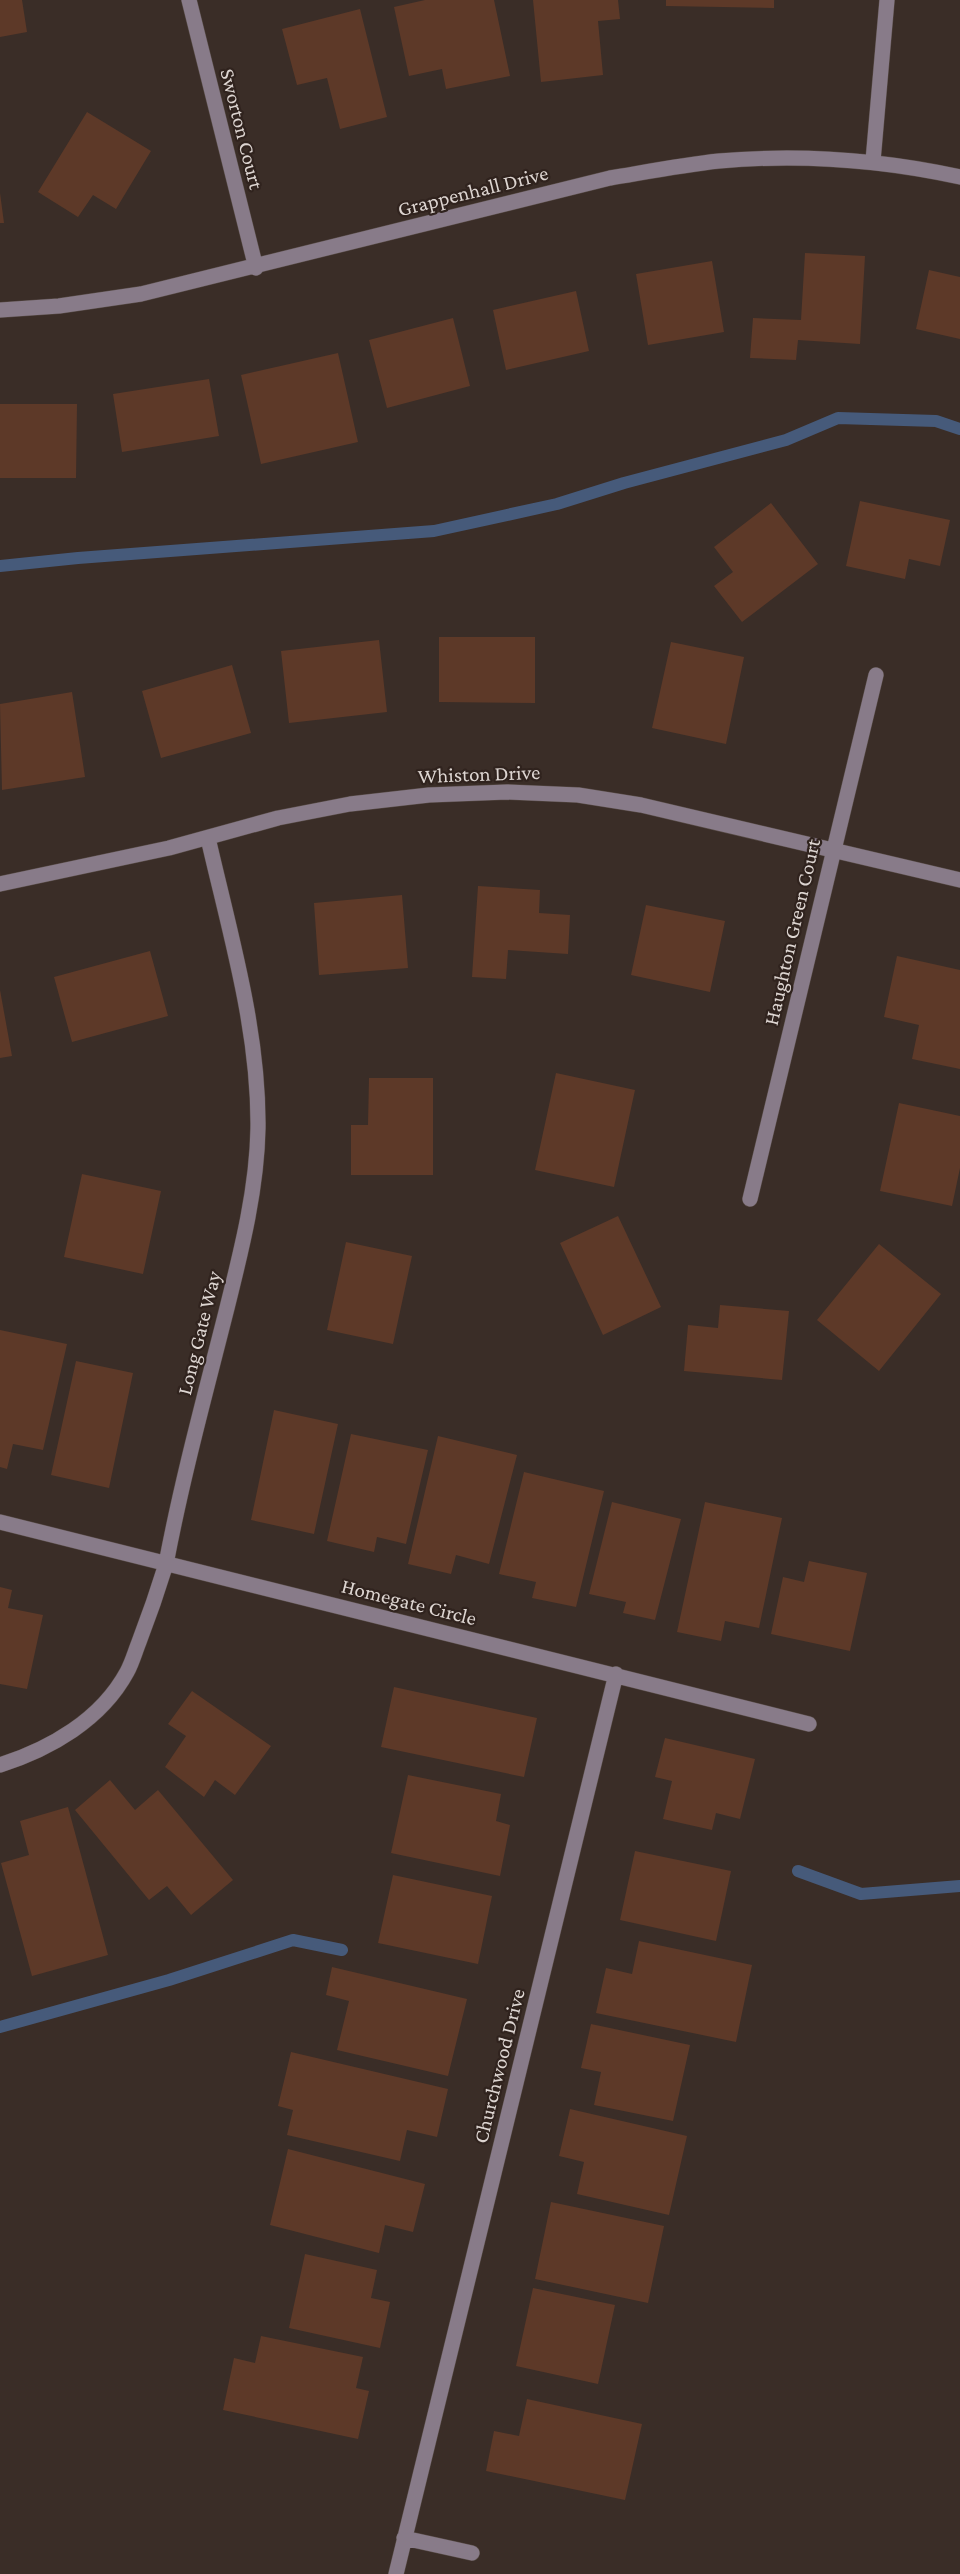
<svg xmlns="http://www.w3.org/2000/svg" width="960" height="2574" viewBox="0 0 960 2574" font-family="'Crimson Pro',serif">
<rect width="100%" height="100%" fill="#3a2d27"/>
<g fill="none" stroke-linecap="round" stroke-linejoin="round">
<path stroke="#465a7a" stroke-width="12" d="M0,566L78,558L434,531L557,504L624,483L786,440L838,418L936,421L960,429
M798,1871L861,1894L960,1886
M0,2027L169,1980L293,1940L342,1950"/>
</g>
<path fill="#5d3928" d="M0,0H22L27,32L0,37Z
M425,0H494L510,76L446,89L442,69L409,76L394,7Z
M533,0H618L620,19L598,21L603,75L541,82Z
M666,0H774V8L666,6Z
M360,9L387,117L340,129L327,78L297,85L282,29Z
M87,112L151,151L116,209L93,195L78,217L38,192Z
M0,193L4,223H0Z
M805,253L865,256L860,344L798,340L796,360L750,358L753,318L801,320Z
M712,261L724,332L648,345L636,274Z
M929,270L960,277V339L916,329Z
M576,291L589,351L506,370L493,310Z
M453,318L470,386L387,408L369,340Z
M338,353L358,442L261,464L241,375Z
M209,379L219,436L122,452L113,394Z
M0,404H77L76,478H0Z
M860,501L950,520L940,566L909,559L905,579L846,566Z
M771,503L818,564L742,622L714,586L733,572L714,547Z
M439,637H535V703L439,702Z
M379,640L387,712L289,723L281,651Z
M671,642L744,657L726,744L652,728Z
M232,665L251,733L161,758L142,691Z
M72,692L85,777L2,790L0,704Z
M478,886L540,890L539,913L570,915L568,954L508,950L506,979L472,977Z
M402,895L408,968L319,975L314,903Z
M646,905L725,921L710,992L631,975Z
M150,951L168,1016L72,1042L54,977Z
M897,956L960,970V1069L912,1059L919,1025L884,1017Z
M0,990L12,1056L0,1058Z
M556,1073L635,1090L614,1187L535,1170Z
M369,1078H433V1175H351V1125H368Z
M899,1103L960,1116V1168L952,1206L880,1191Z
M82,1174L161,1191L143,1274L64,1257Z
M618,1216L661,1307L603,1335L560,1243Z
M346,1242L412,1256L393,1344L327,1330Z
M879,1244L941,1294L879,1371L817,1320Z
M720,1305L789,1311L782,1380L684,1371L688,1325L718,1328Z
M0,1330L67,1344L43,1450L13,1444L7,1469L0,1467Z
M76,1361L133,1373L109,1488L51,1475Z
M274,1410L338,1424L314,1534L251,1520Z
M351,1434L428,1450L406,1544L377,1537L374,1552L327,1541Z
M438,1436L517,1455L489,1564L456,1555L451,1574L408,1564Z
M524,1472L604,1491L576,1607L532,1598L536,1582L499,1574Z
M612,1502L681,1519L655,1620L623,1613L626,1602L589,1594Z
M705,1502L782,1518L759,1628L725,1621L721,1641L677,1632Z
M809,1561L867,1573L850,1651L771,1634L783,1577L804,1582Z
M0,1587L12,1590L8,1608L43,1615L27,1689L0,1684Z
M394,1687L537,1718L524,1777L381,1747Z
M192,1691L271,1746L235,1795L215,1780L204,1797L165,1767L186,1736L168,1724Z
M665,1738L755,1759L740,1819L716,1813L712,1830L663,1819L672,1781L655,1777Z
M408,1775L501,1794L496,1821L510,1825L500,1876L391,1853Z
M110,1780L135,1810L158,1790L233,1880L191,1915L167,1886L149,1900L75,1810Z
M68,1807L108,1955L32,1976L1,1863L29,1855L20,1821Z
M635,1851L731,1871L716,1941L620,1920Z
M393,1875L492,1896L478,1964L378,1943Z
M639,1941L752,1965L736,2042L596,2013L606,1968L632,1974Z
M332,1967L467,1999L448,2076L337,2050L349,2001L326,1995Z
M591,2024L690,2045L673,2121L594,2105L601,2072L581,2068Z
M291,2052L448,2089L437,2137L407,2130L400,2161L287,2135L293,2110L278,2106Z
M570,2109L687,2136L669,2215L577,2194L584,2162L559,2156Z
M288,2149L425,2184L413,2232L385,2225L379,2253L270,2225Z
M551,2202L664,2226L648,2303L535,2279Z
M305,2254L377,2270L371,2298L390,2302L380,2348L289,2328Z
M533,2288L615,2305L598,2384L516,2366Z
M261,2336L363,2357L356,2388L369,2391L358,2439L223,2410L234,2358L255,2363Z
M527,2399L642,2424L625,2500L486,2471L494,2431L519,2436Z"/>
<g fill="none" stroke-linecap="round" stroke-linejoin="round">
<defs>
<path id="minor" d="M189,0L256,268
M873,161L887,0
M0,310L59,306L141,294L610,178C646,172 682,165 719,161C799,154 882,160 960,177
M0,884L169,848L278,818L350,804L429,795L507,792L578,795L641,805L960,880
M750,1199L876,675
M0,1522L809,1724
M0,1765C50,1749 101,1720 127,1672C132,1663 135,1652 139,1642C149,1616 158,1590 166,1564C182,1479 205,1395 226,1312C241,1252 257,1190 258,1128C259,1030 230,934 208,838
M404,2538L472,2553
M396,2574L616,1674"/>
</defs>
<use href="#minor" stroke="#574b46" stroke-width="16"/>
<use href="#minor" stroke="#887b89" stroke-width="15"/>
</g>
<g text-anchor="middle" stroke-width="4.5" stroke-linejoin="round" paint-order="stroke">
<g font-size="21" fill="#ddd5d1" stroke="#30231e">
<text transform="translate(242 129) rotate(76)" y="7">Sworton Court</text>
<text transform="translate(473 191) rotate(-14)" y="7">Grappenhall Drive</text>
<text transform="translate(479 774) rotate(-2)" y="7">Whiston Drive</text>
<text transform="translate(792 932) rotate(-77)" y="7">Haughton Green Court</text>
<text transform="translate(199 1333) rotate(-76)" y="7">Long Gate Way</text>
<text transform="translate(409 1602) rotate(14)" y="7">Homegate Circle</text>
<text transform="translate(499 2066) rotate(-76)" y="7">Churchwood Drive</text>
</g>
</g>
</svg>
